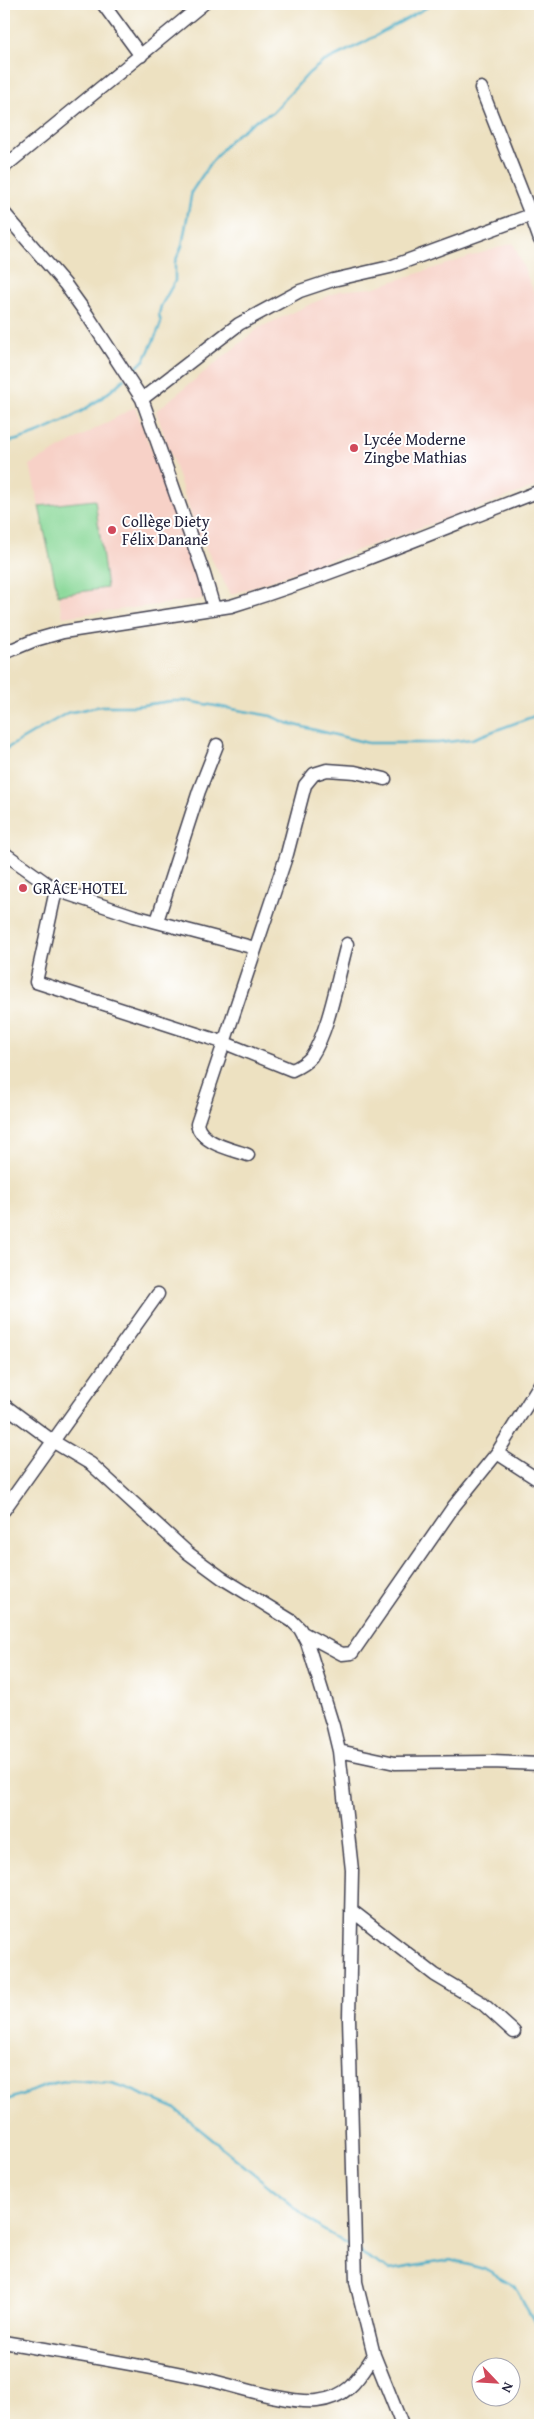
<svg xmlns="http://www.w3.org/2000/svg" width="544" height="2429" viewBox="0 0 544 2429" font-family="'Gentium Book Plus',serif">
<rect width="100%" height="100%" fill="#fff"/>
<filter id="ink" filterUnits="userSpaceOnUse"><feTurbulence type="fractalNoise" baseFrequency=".02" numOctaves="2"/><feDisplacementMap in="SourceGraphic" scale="10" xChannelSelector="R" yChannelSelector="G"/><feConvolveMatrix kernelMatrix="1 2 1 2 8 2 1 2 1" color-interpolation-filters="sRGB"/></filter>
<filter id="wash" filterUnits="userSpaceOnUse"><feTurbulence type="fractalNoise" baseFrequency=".0096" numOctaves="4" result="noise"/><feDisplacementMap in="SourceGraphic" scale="20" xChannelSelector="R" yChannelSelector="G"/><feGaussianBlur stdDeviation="1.12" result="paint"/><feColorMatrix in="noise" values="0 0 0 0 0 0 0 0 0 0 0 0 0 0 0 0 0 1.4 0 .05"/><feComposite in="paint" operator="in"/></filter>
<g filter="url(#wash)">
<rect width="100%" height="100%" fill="#ede1c1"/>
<path fill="#f7d1c7" d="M513,243L540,306V485L231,595L197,532L156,411L259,328L339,291L372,288Z
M135,407L198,573L203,599L63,617L30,465Z"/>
<path fill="#89d898" stroke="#567d6a" d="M95,500L107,588L58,595L39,506Z"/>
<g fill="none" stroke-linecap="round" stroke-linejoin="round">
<path stroke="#48adc8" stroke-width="2.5" d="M130,374L145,359L157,333L161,323L159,314L161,306L175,281V262L182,246L192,191L210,164L231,139L256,120L272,113L309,73L323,62L363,43L433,4
M4,443C45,435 94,408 124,379
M4,750L67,713L101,706H136L171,701H188L271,716L287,723L368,743H438L472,739L540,714
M4,2101L54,2083L72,2080L111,2083L127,2088L174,2108L320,2228L350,2246
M359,2252L390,2270L450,2260L484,2269L514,2286L540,2332"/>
</g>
</g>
<g filter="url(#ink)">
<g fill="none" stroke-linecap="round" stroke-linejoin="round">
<defs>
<path id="minor" d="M103,4L141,56
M481,88L531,215
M4,167L203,4
M4,213L65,284L88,316L142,399L204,574L214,608
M142,399L239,324L300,291L333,280L390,267L531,215L540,240
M4,653L35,640L63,632L231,606C336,574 438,530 540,491
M4,853L56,890L36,982L225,1043L292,1070C299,1067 306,1063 311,1057C329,1031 338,976 347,944
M56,890L134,916L255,948
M157,921L199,791L217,745
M248,1155C232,1149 201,1144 197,1124L287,854L305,785L314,774L327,770L355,772L385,779
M4,1405L54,1442L91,1464L188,1553L222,1578L292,1621L300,1629L307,1642L333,1726L339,1751L352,1870L349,2018L356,2282L374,2355L402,2425
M497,1453L540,1481
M4,1510L158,1294
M303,1633L342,1654L352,1653L454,1506L497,1453L540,1384
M339,1751L395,1763L492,1762L540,1764
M351,1910L435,1975L482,2003L514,2032
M4,2342C71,2354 139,2364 206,2379C235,2386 289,2404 317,2401C349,2397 358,2379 374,2355"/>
</defs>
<use href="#minor" stroke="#403f4f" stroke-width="15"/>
<use href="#minor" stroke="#fff" stroke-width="12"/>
</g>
</g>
<g fill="#d1495b" stroke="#fff" stroke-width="2">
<circle cx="354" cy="448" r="5"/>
<circle cx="112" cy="530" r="5"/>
<circle cx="23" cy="888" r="5"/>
</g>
<g text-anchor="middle" stroke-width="4" stroke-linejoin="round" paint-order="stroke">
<g font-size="16" fill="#22223b" stroke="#fff" text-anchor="start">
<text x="364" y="445">Lycée Moderne<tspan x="364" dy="18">Zingbe Mathias</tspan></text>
<text x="122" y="527">Collège Diety<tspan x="122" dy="18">Félix Danané</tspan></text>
<text x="33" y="894">GRÂCE HOTEL</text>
</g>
</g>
<rect width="544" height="2429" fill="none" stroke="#fff" stroke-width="20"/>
<g transform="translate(496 2382) rotate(115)"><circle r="24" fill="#ffffff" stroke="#a7a7b1"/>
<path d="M0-4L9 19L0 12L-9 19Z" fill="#d1495b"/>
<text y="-8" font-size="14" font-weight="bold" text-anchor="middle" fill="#22223b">N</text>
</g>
</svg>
